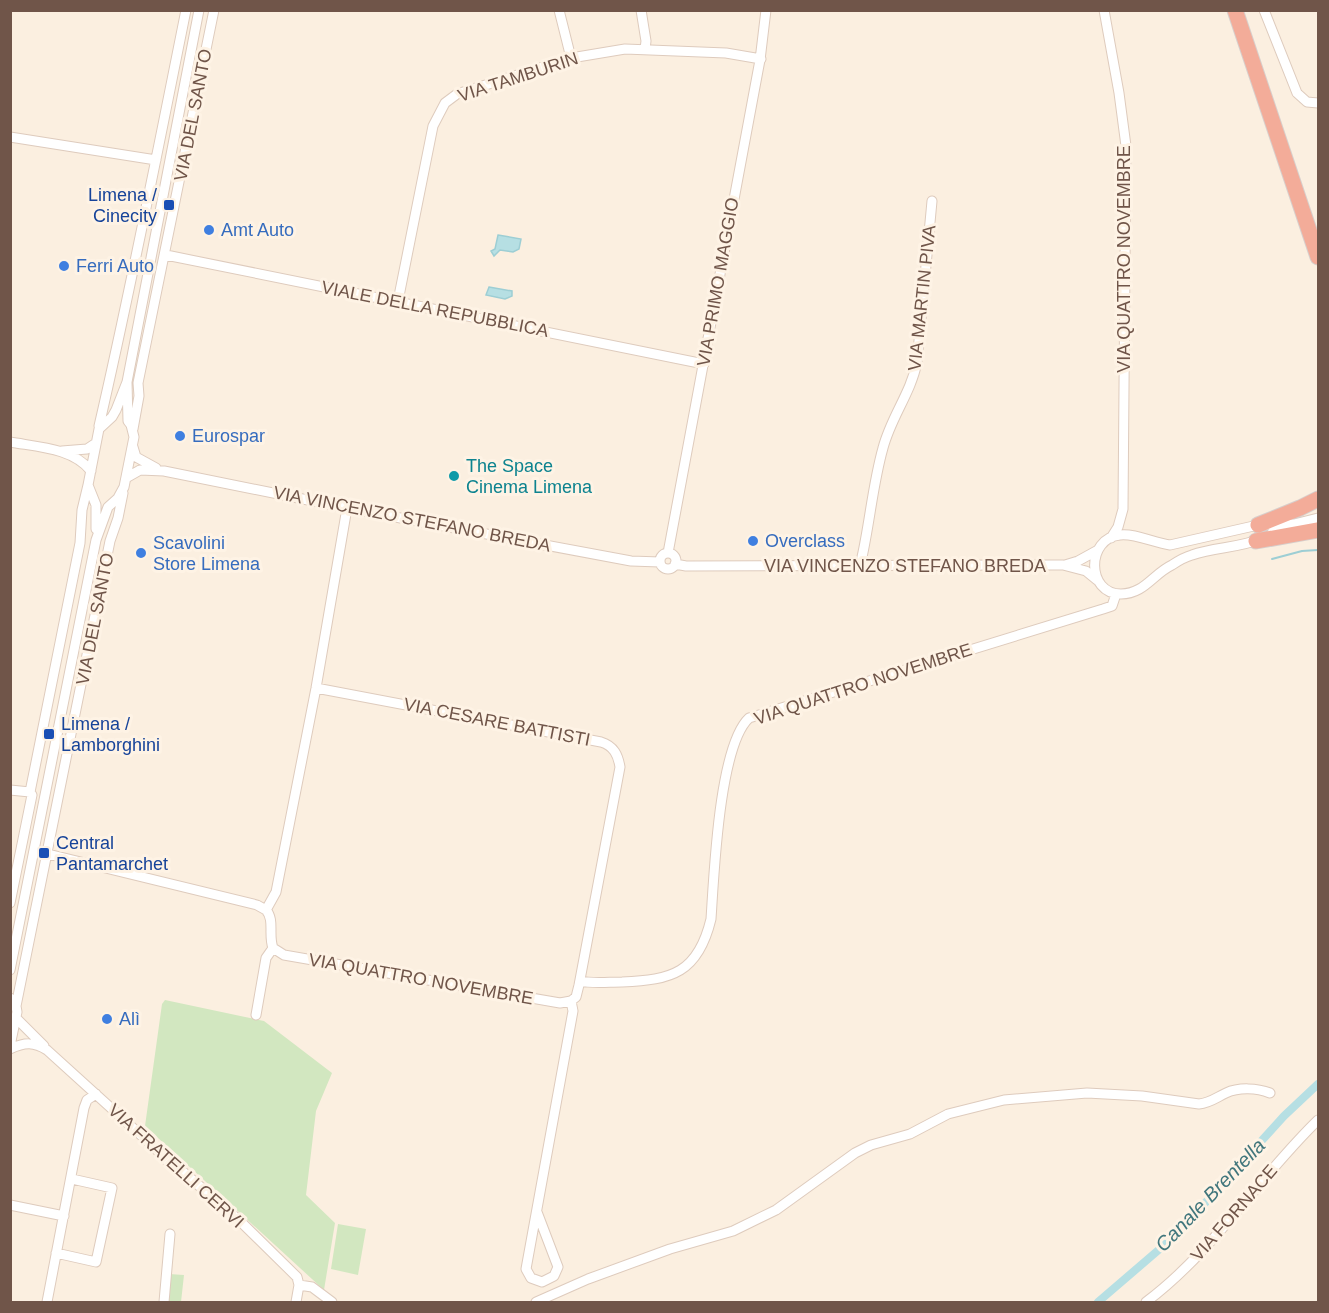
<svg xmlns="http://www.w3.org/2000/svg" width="1329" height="1313" viewBox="0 0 1329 1313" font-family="Arial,sans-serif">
<rect width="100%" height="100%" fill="#fbefe0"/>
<path fill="#d2e7c0" d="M165,1000L264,1021L332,1073L316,1111L306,1195L335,1223L324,1290L145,1126L162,1004Z
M338,1224L366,1229L358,1275L331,1269Z
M169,1274L184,1275L181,1302H170L168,1301Z"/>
<path fill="#b6dfe3" stroke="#9dced4" stroke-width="1.5" d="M498,235L521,239L519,249L513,252L500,250L494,256L491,251L495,249Z
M489,287L512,291V296L505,299L486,295Z"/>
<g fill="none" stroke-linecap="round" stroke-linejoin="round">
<path stroke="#9dced4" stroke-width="2" d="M1272,559L1302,551L1318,550"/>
<path stroke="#b6dfe3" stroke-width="8" d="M1098,1302L1176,1235L1284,1116L1318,1084"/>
<defs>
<path id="minor" d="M559,10L571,58
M641,10L646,41L645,49
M1104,10L1119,93L1126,146L1123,509L1118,527L1111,538
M1264,10L1297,93L1307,102L1318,103
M10,137L156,160
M166,255L704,364
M398,301L433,126L445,103L457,94L571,58L625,49L726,53L761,59
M99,426C131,288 158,149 186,10
M133,429L139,396L138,383L214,10
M10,442C38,447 73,448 91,471
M133,447L136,457L156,468
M62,451L87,449L96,443
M126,478L140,470L164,471L347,508L631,561L660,562
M96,529V505L88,485L99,429L112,417L116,410L127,382L199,10
M1272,533L1294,524L1318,518
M1260,539C1239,548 1214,547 1192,555C1185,557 1178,561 1172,565C1153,574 1144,594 1121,594C1086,594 1086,538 1120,535C1134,533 1155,543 1170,545L1258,525L1294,524
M668,553L760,60L766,10
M660 561a8 8 0 1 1 16 0a8 8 0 1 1-16 0Z
M675,564L686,566L1063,565L1086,571L1097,580
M862,565V557C870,521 873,483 883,448C891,417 911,393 917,362L932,201
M1065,565L1078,561L1098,550
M316,688L601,742C614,746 618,755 620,767L579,985L576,997L571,1001
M10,790L30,792
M48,854L257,905L266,910
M10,903L32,795L30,792L80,543L82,510L88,485
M266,910L276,892L316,688L347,508
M266,910C275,920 268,935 273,948
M273,948L284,955L560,1003L571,1001
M10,970L96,540L108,507L118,498L124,487L134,437L131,425L128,421L127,382
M580,981C593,984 608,982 622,982C672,980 698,973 711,919C714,875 719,746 749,718L1103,609L1112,606L1116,594
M10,998L16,1006L17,1012L10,1046
M16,1006L110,541L118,518L123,493
M256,1015L266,958L273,948
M16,1018L44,1046
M10,1049C25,1042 34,1042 47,1050L154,1147L170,1164L182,1171L241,1222L297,1277L299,1285L296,1302
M10,1205L64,1216
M537,1212L558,1267L554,1276L542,1282L531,1278L526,1269L573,1011L571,1001
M56,1253L96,1262L112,1188L72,1179
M299,1285L312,1287L332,1302
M47,1302L84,1108L87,1100L96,1094
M164,1302L170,1234
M536,1302L588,1279L670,1249L733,1231L776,1210L855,1153L871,1145L910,1134L948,1114L1004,1100L1087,1093L1142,1096L1199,1104C1210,1103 1217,1097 1226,1093C1239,1087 1257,1088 1270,1093
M1146,1302C1213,1252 1258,1178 1318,1120"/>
<path id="highway" d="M1235,10L1318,257
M1258,525L1300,508L1318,499
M1256,541L1318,530"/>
</defs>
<use href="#minor" stroke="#decbbd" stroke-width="11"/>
<use href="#highway" stroke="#d7cfcc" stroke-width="17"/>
<use href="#minor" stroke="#fff" stroke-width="9"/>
<use href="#highway" stroke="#f3ac99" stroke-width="15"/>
</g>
<g fill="#1a4fb4" stroke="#fef3e5" stroke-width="2">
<rect x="163" y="199" width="12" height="12" rx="3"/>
<rect x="43" y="728" width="12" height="12" rx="3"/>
<rect x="38" y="847" width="12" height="12" rx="3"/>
</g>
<g fill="#3f7fe0" stroke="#fef3e5" stroke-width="2">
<circle cx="209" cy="230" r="6"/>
<circle cx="64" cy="266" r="6"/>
<circle cx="180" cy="436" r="6"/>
<circle cx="753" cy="541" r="6"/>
<circle cx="141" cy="553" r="6"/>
<circle cx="107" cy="1019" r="6"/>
</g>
<circle fill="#0f9aa8" stroke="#fef3e5" stroke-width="2" cx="454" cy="476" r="6"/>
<g text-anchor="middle" stroke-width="6" stroke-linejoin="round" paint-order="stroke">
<g font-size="18" fill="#705549" stroke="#fef3e5">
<text transform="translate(518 77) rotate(-18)" y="6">VIA TAMBURIN</text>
<text transform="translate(193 115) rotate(-79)" y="6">VIA DEL SANTO</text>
<text transform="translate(1124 259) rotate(-90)" y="6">VIA QUATTRO NOVEMBRE</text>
<text transform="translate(718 282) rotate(-80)" y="6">VIA PRIMO MAGGIO</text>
<text transform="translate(922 298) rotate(-84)" y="6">VIA MARTIN PIVA</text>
<text transform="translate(435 309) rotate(11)" y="6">VIALE DELLA REPUBBLICA</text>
<text transform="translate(412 519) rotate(11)" y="6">VIA VINCENZO STEFANO BREDA</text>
<text x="905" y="572">VIA VINCENZO STEFANO BREDA</text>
<text transform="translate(95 619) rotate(-79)" y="6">VIA DEL SANTO</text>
<text transform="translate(863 684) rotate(-18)" y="6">VIA QUATTRO NOVEMBRE</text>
<text transform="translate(497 722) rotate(11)" y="6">VIA CESARE BATTISTI</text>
<text transform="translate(421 979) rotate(10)" y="6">VIA QUATTRO NOVEMBRE</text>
<text transform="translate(176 1166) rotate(42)" y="6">VIA FRATELLI CERVI</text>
<text transform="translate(1234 1213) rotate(-49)" y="6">VIA FORNACE</text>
</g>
<g font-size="18" fill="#164399" stroke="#fef3e5" text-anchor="start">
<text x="157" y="201" text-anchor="end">Limena /<tspan x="157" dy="21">Cinecity</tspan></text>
<text x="61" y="730">Limena /<tspan x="61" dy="21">Lamborghini</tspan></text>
<text x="56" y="849">Central<tspan x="56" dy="21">Pantamarchet</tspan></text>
</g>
<g font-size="18" fill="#366cbe" stroke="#fef3e5" text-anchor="start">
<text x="221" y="236">Amt Auto</text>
<text x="76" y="272">Ferri Auto</text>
<text x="192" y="442">Eurospar</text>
<text x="765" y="547">Overclass</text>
<text x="153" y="549">Scavolini<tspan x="153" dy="21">Store Limena</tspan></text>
<text x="119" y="1025">Alì</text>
</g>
<g font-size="18" fill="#0d838f" stroke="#fef3e5" text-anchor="start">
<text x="466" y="472">The Space<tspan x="466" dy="21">Cinema Limena</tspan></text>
</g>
<g font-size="20" font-style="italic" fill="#41767c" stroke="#fef3e5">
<text transform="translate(1210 1195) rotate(-46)" y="7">Canale Brentella</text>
</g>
</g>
<rect width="1329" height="1313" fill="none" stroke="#705549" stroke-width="24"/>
</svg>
